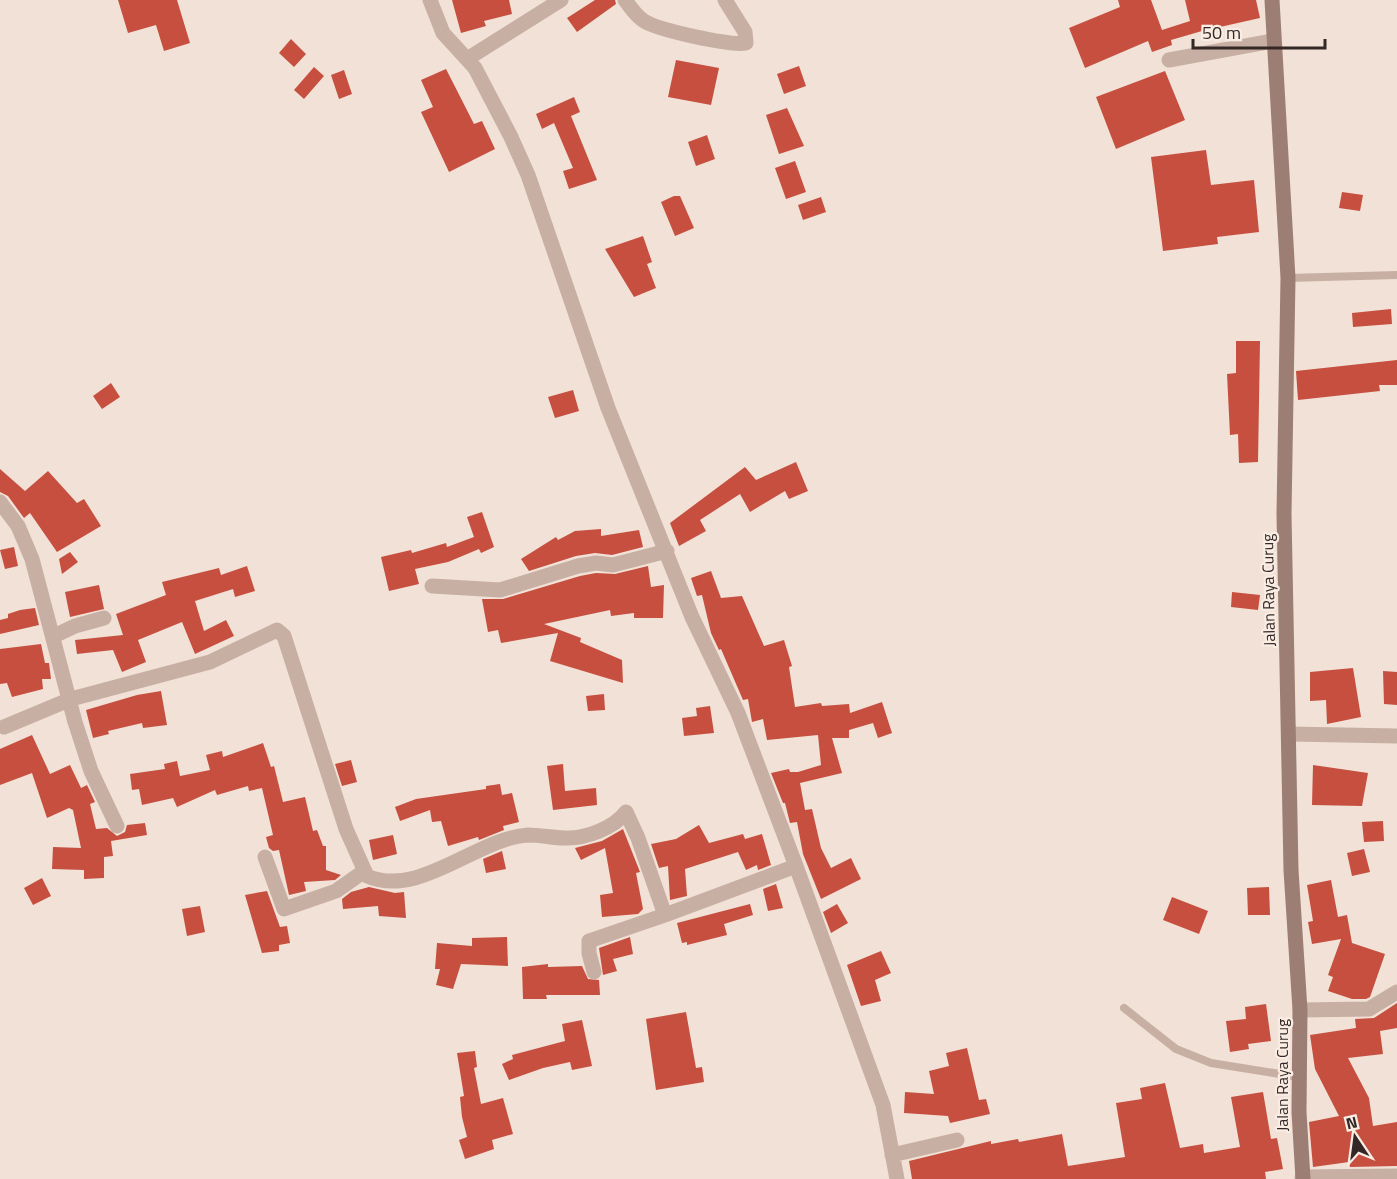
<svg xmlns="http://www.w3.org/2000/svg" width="1397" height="1179" viewBox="0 0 1397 1179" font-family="'Titillium Web',sans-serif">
<rect width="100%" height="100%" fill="#f1e1d7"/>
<path fill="#c64f3f" d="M118,0H177L190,43L164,51L156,25L128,33Z
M452,0H509L512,14L484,21L486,26L461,33Z
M595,0H615L616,4L577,32L567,18Z
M1118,0H1151L1162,30L1190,21L1185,0H1256L1260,18L1202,31L1171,40L1172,45L1152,52L1148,41L1085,68L1069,28L1120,7Z
M291,39L306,54L294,67L279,53Z
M676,60L719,68L711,105L668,97Z
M799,66L806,86L784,94L777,74Z
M314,67L324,76L304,99L294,90Z
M446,69L474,124L482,121L495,149L449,172L421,112L433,107L421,80Z
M344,70L352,94L339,99L331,75Z
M1165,71L1185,120L1116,149L1096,97Z
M574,97L580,112L571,116L597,180L569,189L563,171L573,168L554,123L542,129L536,114Z
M787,108L804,146L779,154L766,115Z
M707,135L715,159L696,166L688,142Z
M1206,150L1211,185L1254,180L1259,232L1217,237L1218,244L1163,251L1151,157Z
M795,161L806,192L786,199L775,168Z
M1342,192L1363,195L1360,211L1339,208Z
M674,196H680L694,228L675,236L661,202Z
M821,197L826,212L803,220L798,205Z
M643,236L652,262L647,264L656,288L634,297L605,249Z
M1391,309L1392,324L1353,327L1352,313Z
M1236,341H1260L1258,462L1239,463L1238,434L1230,435L1227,374L1236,373Z
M1397,360V385H1379L1380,391L1298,400L1296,371Z
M111,383L120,397L102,409L93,396Z
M573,390L579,411L555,418L548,397Z
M796,462L808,491L789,499L785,491L750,512L740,494L700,520L706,531L679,546L670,523L745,467L756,480Z
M0,469L25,491L48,471L77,503L84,499L101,526L57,552L30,513L24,518L8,496L0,492Z
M482,512L494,547L481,553L479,549L448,562L415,569L419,584L389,591L381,557L411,550L412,553L446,543L447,547L474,537L467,517Z
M601,529V536L639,530L643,547L612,555L595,553L576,556L529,571L521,559L556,537L558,540L575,531Z
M14,547L18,566L5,569L0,550Z
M70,552L78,562L62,574L59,559Z
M247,566L255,591L235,597L233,589L195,601L204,631L226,620L234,636L195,654L182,622L138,640L146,662L122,672L113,650L77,654L75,640L123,635L116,614L166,595L162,582L219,568L221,575Z
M648,566L651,587L664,585L663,618H634V613L611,616L610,610L544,624L581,638L580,642L622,660L623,683L550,661L558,633L501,643L498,630L488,632L482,599H503L580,576L596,573L615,574Z
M711,571L721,598L742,596L764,646L784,640L792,666L789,667L795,707L821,703L822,706L849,704L850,713L882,702L892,733L878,738L873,723L849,730V738H832L842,773L800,783L805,810L812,809L821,848L831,868L851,858L861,879L821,899L803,854L797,822L790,823L785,803H783L771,773L789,769L790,772H798L821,765L818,735L767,740L763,719L752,722L748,699L743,700L721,649L719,650L711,633L702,595L697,596L691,578Z
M99,585L104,609L70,617L65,592Z
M1232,592L1260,595L1258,610L1231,607Z
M35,608L39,625L0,634V620L8,618V614L20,610Z
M41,644L45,663H49L51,679H42L43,689L12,697L7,683L0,684V649Z
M1353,668L1361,717L1327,724L1326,700L1310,701V672Z
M1383,671L1397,672V705L1384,704Z
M161,691L167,725L143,728L142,723L108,731L109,734L93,738L86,710L137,695Z
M604,694L605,710L588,711L586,696Z
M710,706L714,733L684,736L682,718L697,716L696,708Z
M32,735L50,774L70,765L81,788L87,785L95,802L90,804L96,829L107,828L117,836L125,832L127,825L145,823L147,835L111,841L113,856L104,857V878L84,879V870L52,869L53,847L81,848L73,810L69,808L47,818L32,773L0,785V749Z
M263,743L271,767L274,766L283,802L305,797L313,831L317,830L323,846H326V870L341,875L335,880L304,882L306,891L289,895L279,850L273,851L269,848L266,837L273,835L262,788L249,791L248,786L217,795L215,790L177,807L173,798L142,805L139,789L132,790L130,774L165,769L164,764L177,761L180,776L210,770L206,755L222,751L223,757Z
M351,760L357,782L342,786L335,764Z
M563,764L565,791L596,788L597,805L553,810L547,766Z
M1313,765L1368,773L1362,806L1312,805Z
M500,784L502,795L512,793L519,822L503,826L504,830L479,840L478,837L448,846L441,821L432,822L430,810L400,821L395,807L416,799L486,789V786Z
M1383,821L1384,841L1364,842L1362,822Z
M699,825L709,843L743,834L745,839L762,834L771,865L758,870L757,865L746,870L738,852L685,869L687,896L670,900L668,866L659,868L651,844L676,839Z
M623,829L640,872L636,873L643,909L638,914L602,917L600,895L613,893L605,848L581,860L575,848L602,841Z
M393,835L397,854L373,860L369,840Z
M1364,849L1370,872L1352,876L1347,853Z
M502,851L506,869L486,873L483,859Z
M42,878L51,896L33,905L24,888Z
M1331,880L1338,917L1347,915L1352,943L1385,954L1370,997L1366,999H1352L1328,991L1333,977L1328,975L1341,939L1312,944L1308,922L1313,921L1307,885Z
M776,884L783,908L768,911L763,889Z
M369,887L395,893L404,892L406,918L379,916L378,906L343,909L342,899L351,892Z
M1269,887L1270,915H1248L1247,888Z
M267,891L280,927L287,926L290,943L279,945V951L262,953L245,895Z
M1172,897L1208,911L1199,934L1163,920Z
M750,904L753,915L724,924L727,935L687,945V942L682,943L677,923Z
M837,904L848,923L831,933L823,912Z
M200,906L205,932L187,936L182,909Z
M507,937L508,966L461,964L453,989L436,985L440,969H435L437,943L472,946V938Z
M630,937L633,954L613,959L617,971L603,975L599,948Z
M881,951L891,973L875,980L881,1001L861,1006L847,965Z
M548,964V967L582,966L588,979L599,980L600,995H546L547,999H523L522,967Z
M1397,1003V1028L1380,1031L1383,1054L1348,1058L1369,1098L1373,1126L1397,1122V1166L1350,1167L1349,1162L1313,1167L1309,1122L1339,1116L1315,1069L1310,1035L1356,1028L1355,1019L1374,1018Z
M1266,1004L1271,1041L1248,1044L1249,1049L1230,1052L1226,1021L1246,1019L1245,1007Z
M686,1012L696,1068L702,1067L704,1082L656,1090L646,1019Z
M582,1020L592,1066L572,1070L570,1062L543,1068L509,1080L502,1064L513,1059L512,1055L565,1041L562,1024Z
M967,1048L979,1100L986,1099L990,1114L950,1123L948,1116L904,1113L905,1092L934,1094L929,1071L949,1066L946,1053Z
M475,1051L477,1067L474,1068L481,1104L503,1098L513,1134L492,1140L494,1149L465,1159L459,1140L467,1137L462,1117L460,1097L464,1096L457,1053Z
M1165,1083L1180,1148L1203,1144L1204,1153L1240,1147L1231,1097L1263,1092L1271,1139L1277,1138L1283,1169L1265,1172L1266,1179H912L909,1161L991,1141V1144L1018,1139L1019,1142L1062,1134L1068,1166L1125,1157L1116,1103L1142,1099L1140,1088Z"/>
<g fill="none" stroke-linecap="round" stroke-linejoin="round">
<path stroke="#c8afa3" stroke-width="8" d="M1288,278L1397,275
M1124,1008L1176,1049L1211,1063L1299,1077"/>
<path stroke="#c8afa3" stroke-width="15" d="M430,0L443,33L475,68L511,137L528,175L608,408L692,617L738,713L796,866L883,1105L897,1179
M625,0C631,8 636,16 644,21C658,30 730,46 746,43L745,32L725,0
M467,59L561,0
M1169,60L1273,41
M0,502L18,526L32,559L75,722L91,771L117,826
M432,586L500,590L578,566L596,563L613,565L667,551
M54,636L75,626L104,618
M4,727L71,699L210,662L277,630L284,636L346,829L367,876C419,899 477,838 528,835C541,835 553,838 565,838C585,839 614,828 626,812L638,838L665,915L796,866
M1290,734L1397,736
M265,857L284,909L336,891L363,872
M594,972L589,953V941L665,915
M1300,1010L1369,1009L1397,992
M892,1155L957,1140
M1302,1177L1397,1176"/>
<path stroke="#9c7e75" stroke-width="15" d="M1272,0L1288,278L1284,514L1291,870L1300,1010L1299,1112L1303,1179"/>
</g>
<g text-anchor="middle" stroke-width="4.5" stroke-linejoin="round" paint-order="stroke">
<g font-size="16" fill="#332825" stroke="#f9ece3">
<text transform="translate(1268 590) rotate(-91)" y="6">Jalan Raya Curug</text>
<text transform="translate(1282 1075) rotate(-90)" y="6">Jalan Raya Curug</text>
</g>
</g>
<g transform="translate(1355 1137) rotate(347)" stroke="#f9ece3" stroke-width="4.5" paint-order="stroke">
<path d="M0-4.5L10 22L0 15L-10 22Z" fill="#332825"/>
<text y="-9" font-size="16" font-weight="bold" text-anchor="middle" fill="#332825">N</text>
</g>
<path d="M1193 39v9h132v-9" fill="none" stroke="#332825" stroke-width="3"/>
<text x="1202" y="39" font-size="18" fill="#332825" stroke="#f9ece3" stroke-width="4.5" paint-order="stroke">50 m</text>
</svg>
